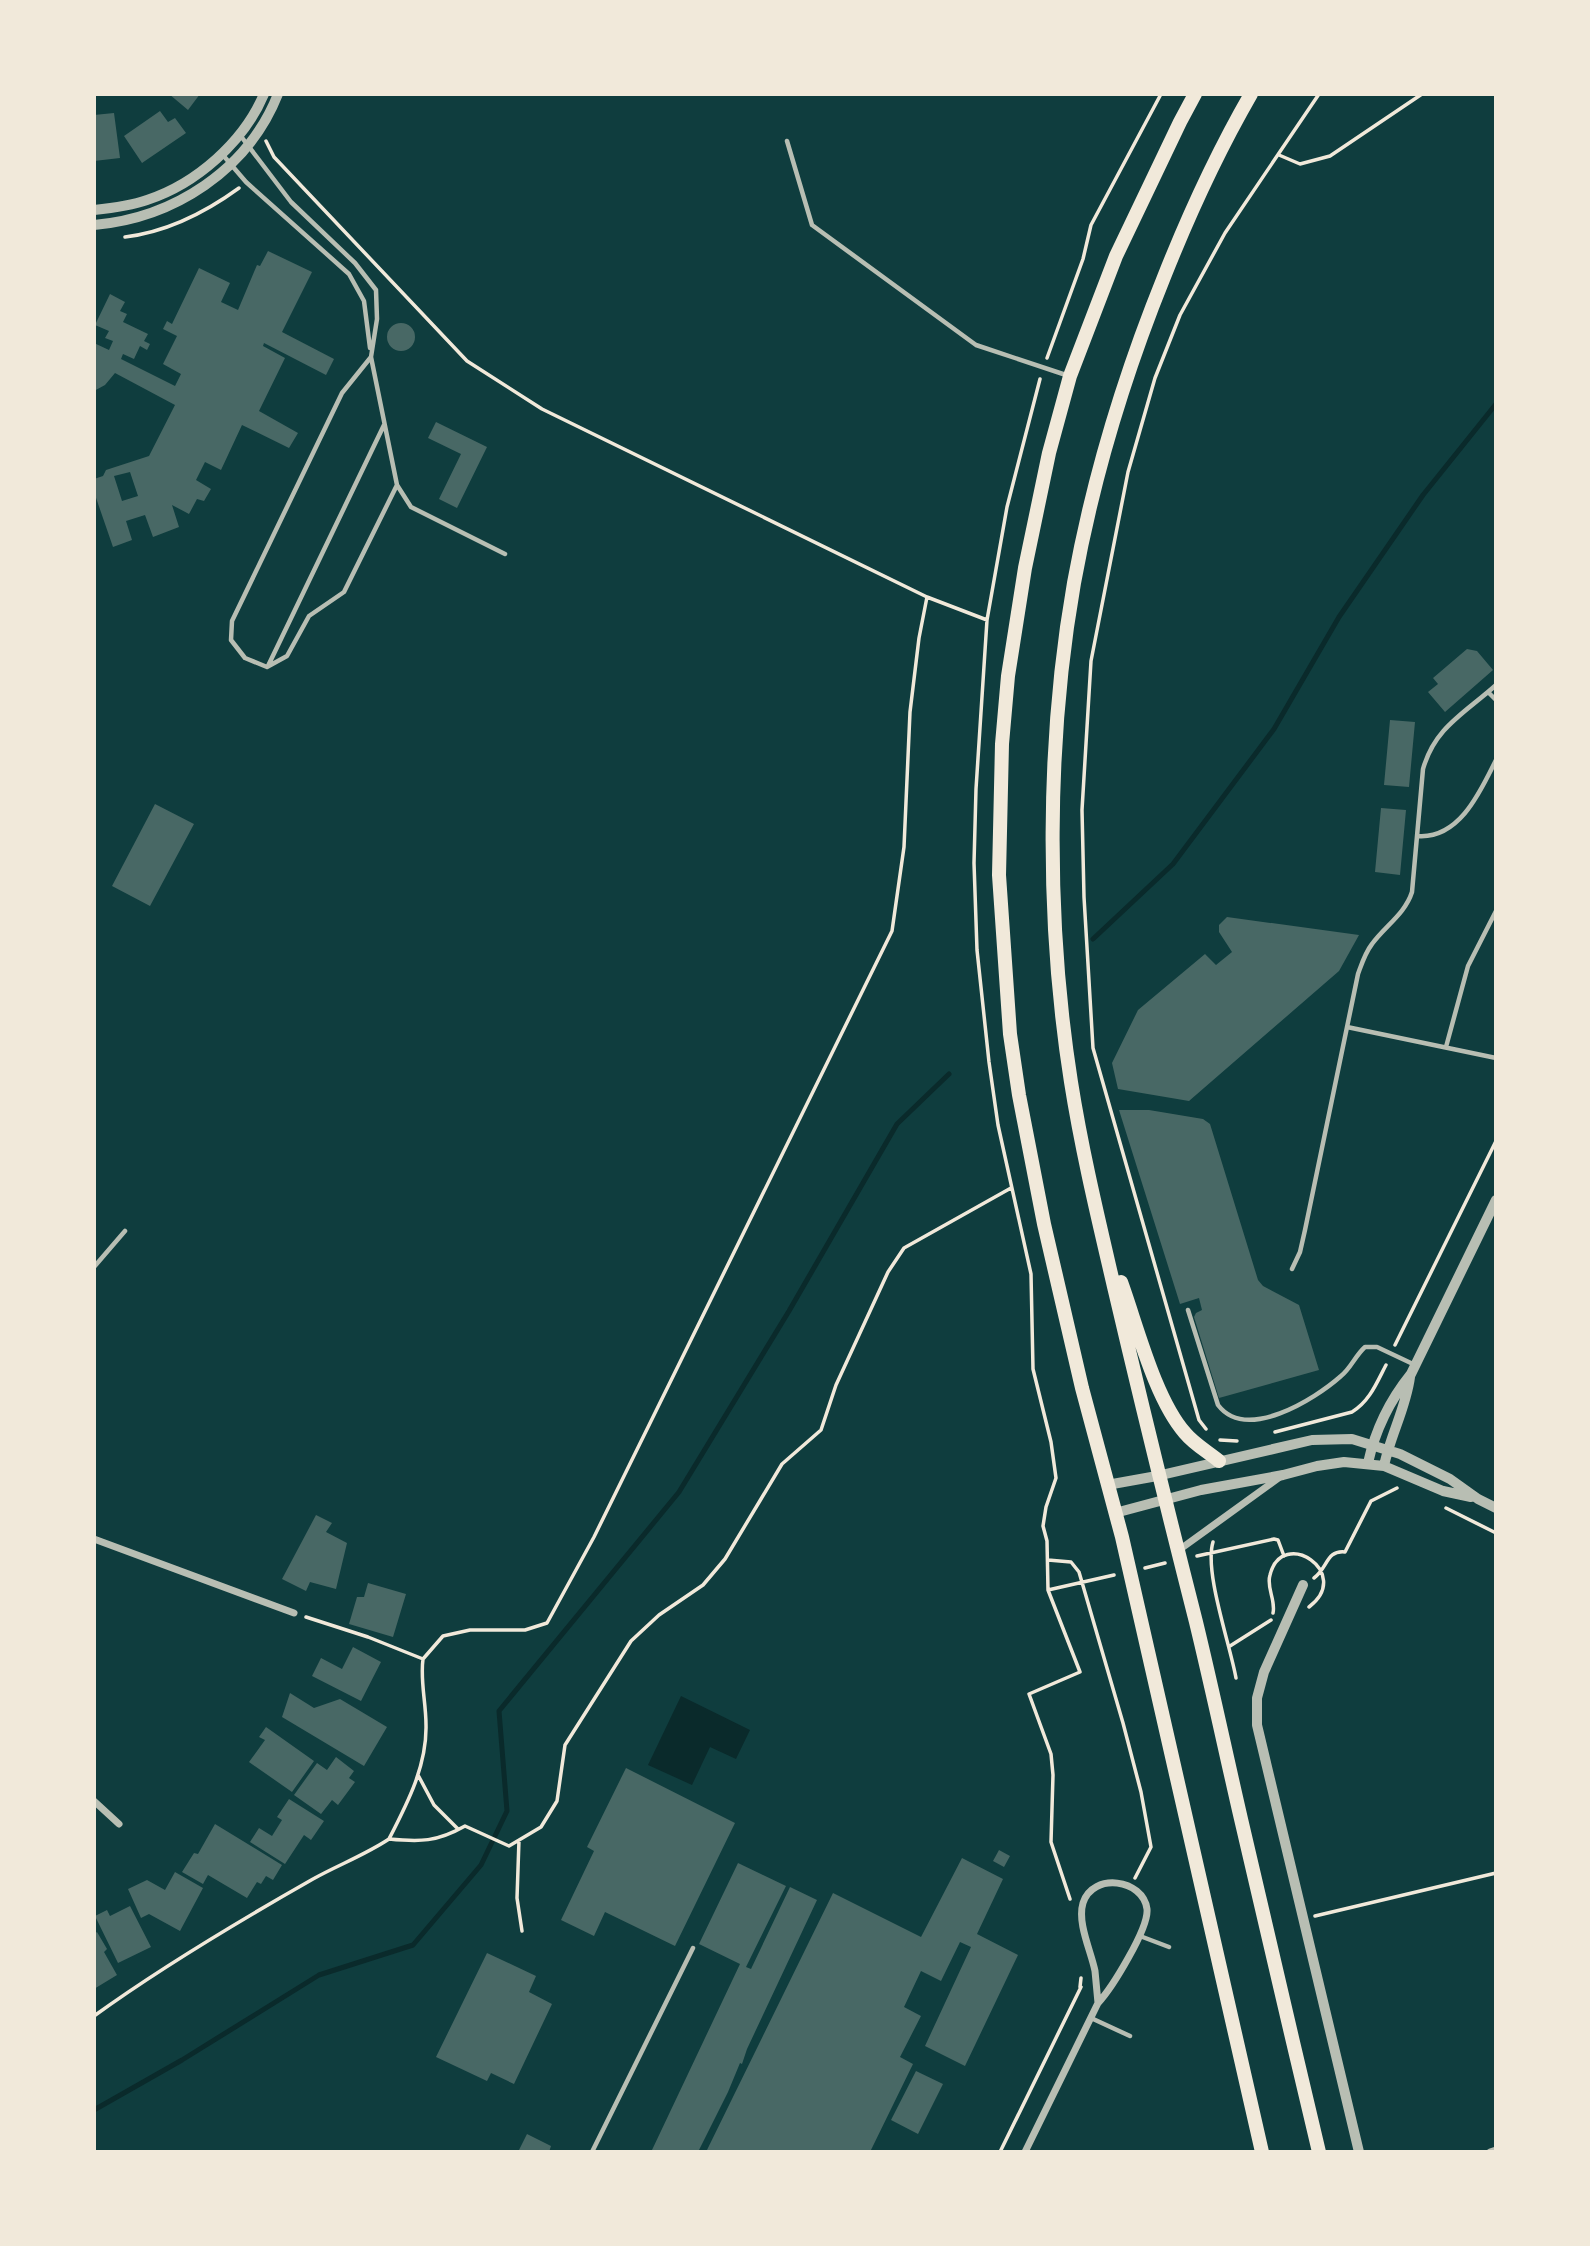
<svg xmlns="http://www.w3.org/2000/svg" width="1590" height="2246" viewBox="0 0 1590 2246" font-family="'Fira Sans',sans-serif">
<rect width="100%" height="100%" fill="#0f3d3e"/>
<path fill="#0a2a2b" d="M681,1696L750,1730L736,1759L710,1747L692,1785L648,1765Z"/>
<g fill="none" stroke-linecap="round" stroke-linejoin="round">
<path stroke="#0a2a2b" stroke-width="5" d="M1093,939L1173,864L1274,729L1339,617L1423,495L1496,404
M94,2110L182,2060L319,1975L413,1945L481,1865L507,1811L499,1711L679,1492L789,1311L897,1124L949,1074"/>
</g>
<path fill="#486865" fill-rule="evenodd" d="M169,94H200L188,110Z
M160,111L168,122L175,118L186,133L142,163L124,136Z
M114,113L120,158L94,161V115Z
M268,251L312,272L282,332L334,359L326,375L264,343L263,346L285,358L259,411L298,433L289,448L242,425L221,470L205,462L196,480L211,489L204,501L197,499L189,514L172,505L179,527L153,537L145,515L126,521L132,540L113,547L94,492V479L103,476L106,470L149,456L175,405L115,373L105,385L94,391V343L109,350L113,341L105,338L109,331L95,325L110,294L125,302L120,311L127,314L123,322L148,334L144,341L150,344L147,350L140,346L134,359L123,354L121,359L175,386L181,374L163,364L177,336L163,329L167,321L172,324L199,268L230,283L221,302L238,310L257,265L260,266ZM130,472L138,496L122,501L114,476Z
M387 337a14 14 0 1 1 28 0a14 14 0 1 1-28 0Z
M436,422L487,447L457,508L439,499L461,454L428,438Z
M1467,649L1477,651L1493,670L1445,712L1428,692L1438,684L1433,678Z
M1390,720L1415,722L1409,787L1384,785Z
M155,804L194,824L150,906L112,886Z
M1381,808L1406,810L1400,875L1375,872Z
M1227,917L1359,935L1339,971L1189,1101L1118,1089L1112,1063L1138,1010L1205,954L1216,965L1232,952L1219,932V925Z
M1119,1110H1149L1203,1119L1210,1124L1258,1280L1263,1286L1299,1305L1319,1370L1219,1398L1194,1317L1196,1313L1202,1310L1199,1298L1180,1304Z
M316,1515L332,1523L326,1532L347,1543L336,1589L310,1582L306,1591L282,1579Z
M368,1583L406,1594L393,1637L349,1624L357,1597H364Z
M353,1647L381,1662L361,1701L312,1676L321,1658L342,1669Z
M290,1693L314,1708L340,1699L387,1727L364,1766L282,1717Z
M266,1727L314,1761L292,1792L249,1762L265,1740L259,1737Z
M336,1757L354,1771L349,1778L355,1782L338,1805L332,1800L321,1814L294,1795L317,1763L327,1770Z
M626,1768L735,1823L675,1946L605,1912L594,1936L561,1920L594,1851L587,1847Z
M289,1799L324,1821L311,1840L304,1835L285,1864L250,1842L259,1828L272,1836L282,1820L277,1817Z
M215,1824L282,1865L273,1880L266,1876L261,1884L257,1882L247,1898L208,1875L203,1884L182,1872L194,1853L198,1854Z
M999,1850L1010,1856L1004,1867L993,1861Z
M962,1858L1003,1879L977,1934L1018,1955L965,2066L925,2046L971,1947L960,1942L941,1981L921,1971L904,2007L921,2016L900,2057L913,2064L870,2152H706L833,1893L921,1937Z
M738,1863L786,1886L746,1967L751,1969L790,1887L817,1900L747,2049L742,2064L740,2063L728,2092L698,2152H655L652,2150L740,1964L699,1944Z
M175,1872L203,1888L180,1931L149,1914L141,1918L128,1889L147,1880L165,1890Z
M130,1906L151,1947L118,1963L95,1916L107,1910L110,1916Z
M97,1932L107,1949L104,1952L117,1975L94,1989V1934Z
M487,1953L536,1976L529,1992L552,2004L514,2084L491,2073L487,2081L436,2057Z
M916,2071L943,2084L918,2134L891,2120Z
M527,2134L551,2146L549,2152H518Z"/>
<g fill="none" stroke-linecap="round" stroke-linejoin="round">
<path stroke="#f1e9da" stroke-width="3.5" d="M266,141L274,157L467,361L542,409L927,597L987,620
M1279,155L1300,164L1330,156L1422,94
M125,237C166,232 206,212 239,188
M1047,358L1083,259L1091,225L1161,94
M1040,379L1007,507L987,620L976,789L974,863L977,950L989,1062L998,1125L1031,1274L1033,1369L1051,1442L1056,1478L1046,1507L1043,1526L1047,1541L1048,1590L1080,1672L1029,1694L1051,1754L1053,1775L1051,1842L1070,1899
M1395,1345L1496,1141
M1206,1429L1199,1420L1093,1048L1084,897L1082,810L1091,661L1128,472L1155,378L1180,315L1225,233L1319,94
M1275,1432L1352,1412C1370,1401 1377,1382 1386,1365
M1220,1440L1237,1441
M1446,1508L1496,1533
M1213,1542C1204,1572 1230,1644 1236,1678
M1197,1556L1274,1539L1278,1540L1284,1556
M1048,1560L1071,1562L1079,1572L1123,1723L1141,1792L1151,1847L1135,1878
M1145,1568L1165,1563
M1314,1578C1328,1568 1326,1550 1345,1552L1371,1501L1397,1488
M1048,1590L1114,1575
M1273,1613C1276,1600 1266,1588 1270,1575C1282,1526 1354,1573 1309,1607
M306,1617L368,1637L423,1659C420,1681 426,1702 426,1725C427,1766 407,1804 389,1839C420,1842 437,1842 465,1826L509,1846L541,1827L557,1801L565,1745L631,1641L659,1615L703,1585L725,1559L782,1464L821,1430L836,1385L888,1272L904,1248L1011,1188
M1230,1646L1271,1620
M423,1659L443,1636L470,1630H525L547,1623L594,1537L892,931L904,847L910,712L919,638L927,597
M418,1775L434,1805L458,1829
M519,1840L517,1898L522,1931
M1315,1916L1496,1873
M1080,1987L1081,1978
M94,2016C163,1966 239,1921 313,1879C338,1865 365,1855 389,1839
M1000,2152L1081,1987"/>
<path stroke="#b8beb3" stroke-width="4.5" d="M240,135L291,202L355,263L376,290L377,319L371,357L342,393L232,621L231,640L245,658L267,667L287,656L309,616L344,592L397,485
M787,141L812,225L976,345L1069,376
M222,154L246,182L349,274L364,301L370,348
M371,357L397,485L411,507L505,554
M268,666L384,425
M1488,692L1496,700
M1418,836C1460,839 1481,790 1496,760
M1347,1027L1496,1058
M1446,1047L1468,966L1496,911
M94,1267L125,1231
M1292,1269L1300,1252L1305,1230L1358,974C1362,963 1365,953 1372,944C1385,926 1405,914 1412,892L1423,769C1435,727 1465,713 1496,685
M1188,1310L1218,1405C1246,1442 1314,1400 1341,1376C1351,1368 1355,1356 1365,1347H1377L1413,1364
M1140,1936L1169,1947
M1091,2018L1130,2036
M592,2152L693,1948"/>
<path stroke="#b8beb3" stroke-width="7" d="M94,1539L294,1613
M1179,1550L1280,1477
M94,1801L119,1824
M1025,2152L1098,2003C1112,1988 1149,1928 1147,1909C1143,1879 1093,1872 1083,1903C1077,1923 1091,1951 1095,1971C1096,1982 1097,1992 1098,2003
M1490,2152L1496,2150"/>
<path stroke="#b8beb3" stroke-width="10" d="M94,210C113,208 130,206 147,200C196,184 244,142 264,94
M94,225C174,218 248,170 278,94
M1368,1463C1375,1431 1390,1400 1411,1374L1496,1200
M1384,1466C1390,1436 1406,1408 1410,1377
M1107,1485L1157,1476L1312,1440L1352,1439L1400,1454L1450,1479L1478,1499L1496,1508
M1115,1513L1201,1490L1283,1475L1317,1466L1344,1462L1384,1466L1443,1491L1471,1497
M1303,1585L1264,1672L1257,1698V1725L1359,2152"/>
<path stroke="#f1e9da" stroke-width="14" d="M1195,94L1180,122L1116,256L1070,376L1049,453L1025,568L1008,676L1002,744L999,875L1010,1034L1019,1095L1044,1224L1082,1388L1122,1537L1262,2152
M1251,94C1217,153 1189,214 1164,277C1124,376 1093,478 1074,583C1046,742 1046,923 1071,1082C1082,1152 1099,1222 1115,1291C1141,1402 1168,1512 1196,1622C1212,1688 1226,1754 1241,1819C1266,1930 1293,2041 1319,2152
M1121,1282C1137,1326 1155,1399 1185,1433C1194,1444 1208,1452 1219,1461"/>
</g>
<rect width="1590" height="2246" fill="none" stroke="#f1e9da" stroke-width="192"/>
</svg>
